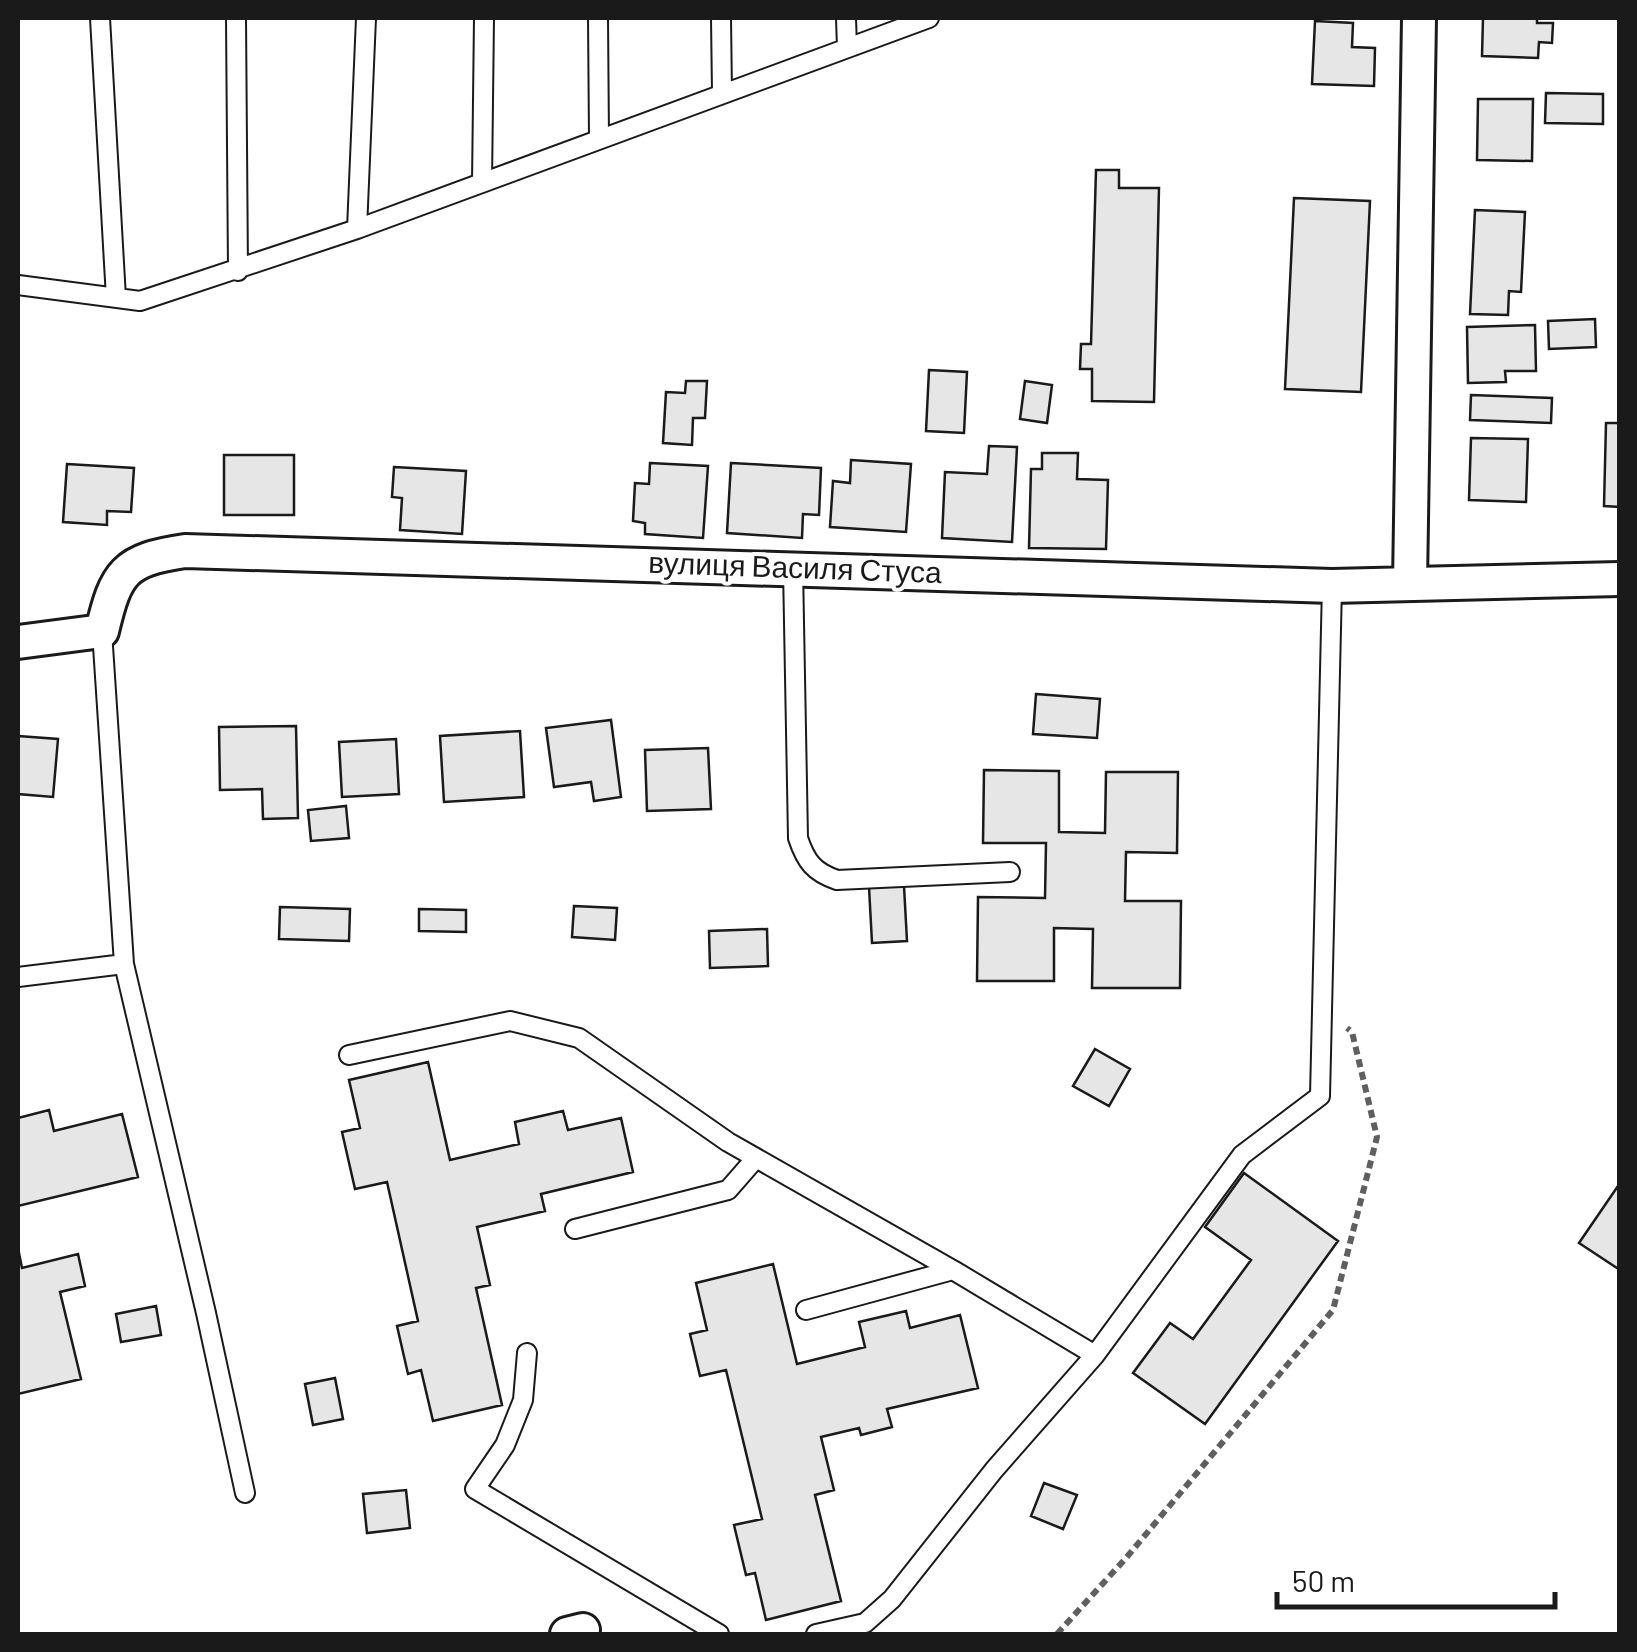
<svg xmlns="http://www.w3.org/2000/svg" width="1637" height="1652" viewBox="0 0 1637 1652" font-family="Barlow,sans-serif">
<rect width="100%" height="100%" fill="#fff"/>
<path fill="#e6e6e6" stroke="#1a1a1a" stroke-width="2.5" d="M1483,18H1537V23H1553L1552,43L1539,42L1538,58L1482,56Z
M1315,21L1353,23L1352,47L1375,48L1374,86L1312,84Z
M1546,93L1603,94V124L1545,123Z
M1478,99H1533L1532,161L1477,160Z
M1096,170H1119V188H1159L1154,402L1092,401V369H1080L1081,344H1091Z
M1294,198L1370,201L1361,392L1285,389Z
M1475,210L1525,212L1521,292L1509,291L1508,315L1470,314Z
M1595,319L1596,347L1549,349L1548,321Z
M1535,325L1536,371H1505L1506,382L1468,383L1467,327Z
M929,370L967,372L964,433L926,431Z
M686,381H707L705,418H693L692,445L663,443L666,392L685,393Z
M1025,381L1052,385L1047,423L1020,419Z
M1471,395L1552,398L1551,423L1470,420Z
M1606,423H1620V507L1604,506Z
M1471,438L1528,439L1526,502L1469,500Z
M989,446L1017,447L1012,542L942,538L945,472L987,474Z
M1042,453H1078L1077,479L1108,480L1106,549L1029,548L1031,469H1042Z
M224,455H294V515H224Z
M851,460L911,464L906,532L830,527L833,481L850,483Z
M650,463L708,466L703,538L645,534V523L633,521L635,483L649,484Z
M731,463L821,468L819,515L803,514L802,538L727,533Z
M67,464L134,468L131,512L107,511V525L63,522Z
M394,467L466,471L462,534L400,530L402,498L392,497Z
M1036,694L1100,699L1097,738L1033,734Z
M611,720L621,797L594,801L591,782L554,787L546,728Z
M296,726L298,818L263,819L262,789L220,790L219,727Z
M520,731L524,797L444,802L440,736Z
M18,736L58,739L53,797L18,794Z
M396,739L399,794L342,797L339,742Z
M708,748L711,809L647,811L645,750Z
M984,770L1059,771V832L1105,833L1106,772H1178L1177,853L1126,852L1125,901H1181L1180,988H1092L1093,929L1054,928V981H977L978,897L1045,898L1046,843H983Z
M346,806L349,838L311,841L308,810Z
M904,886L907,941L872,943L869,887Z
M574,906L617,908L615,940L572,937Z
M280,907L350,909L349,941L279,939Z
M419,909L466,910V932L419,931Z
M767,929L768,966L710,968L709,931Z
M1095,1049L1130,1069L1109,1106L1073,1086Z
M428,1062L450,1160L519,1144L515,1122L563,1111L568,1130L621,1118L633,1172L541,1194L545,1211L477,1227L490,1285L476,1288L502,1405L433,1421L421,1370L408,1374L397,1326L418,1321L387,1182L355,1189L342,1132L360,1128L349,1080Z
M49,1110L54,1131L122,1114L138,1177L18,1206V1118Z
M1244,1173L1338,1241L1205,1424L1133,1373L1170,1323L1193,1339L1251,1260L1205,1227Z
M1620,1183V1270L1579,1243Z
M18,1248L22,1268L78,1254L85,1286L60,1292L81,1379L18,1394Z
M773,1264L797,1364L865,1347L859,1322L906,1311L910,1328L960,1315L978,1388L887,1409L892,1427L861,1435L859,1428L821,1437L834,1490L815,1495L841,1601L766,1620L755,1573L746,1575L734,1525L762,1519L726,1370L700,1376L690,1334L707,1330L696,1283Z
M156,1306L161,1335L121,1342L116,1314Z
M335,1378L343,1419L313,1425L305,1384Z
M1044,1483L1077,1495L1063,1529L1031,1516Z
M406,1490L410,1528L367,1533L363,1494Z"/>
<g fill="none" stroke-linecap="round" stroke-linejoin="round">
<defs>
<path id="lane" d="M100,18L116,298
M236,18L238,271
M598,18L599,139
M721,18L722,93
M846,18L847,48
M482,183L484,18
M357,229L366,18
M18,285L140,301L357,229L929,18
M793,568L798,838C806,862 814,872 837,880L1010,872
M102,631L124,964L206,1313L245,1493
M18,977L124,964
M349,1055L510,1021L579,1038L728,1142L953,1270L1095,1355
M575,1229L728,1190L756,1158
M806,1310L953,1270
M527,1353L523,1400L505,1445L475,1489L719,1634
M816,1634L865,1623L892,1599L994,1470L1095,1355L1242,1155L1320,1096L1332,586"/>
<path id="street" d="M1410,583L1419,18
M18,642L102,631C116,572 124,560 185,551L1332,586L1620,579
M567,1634L583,1630"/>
</defs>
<use href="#lane" stroke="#1a1a1a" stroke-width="22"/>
<use href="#street" stroke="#1a1a1a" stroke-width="38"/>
<path stroke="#5f5f5f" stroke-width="6" stroke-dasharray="8 5" stroke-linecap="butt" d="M1057,1634L1126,1558L1333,1310L1377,1137L1352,1032L1347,1028"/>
<use href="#lane" stroke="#fff" stroke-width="18"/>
<use href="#street" stroke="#fff" stroke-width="32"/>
</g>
<g text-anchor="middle" stroke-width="8" stroke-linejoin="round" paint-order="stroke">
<g font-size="30" fill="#1a1a1a" stroke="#fff">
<text transform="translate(795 568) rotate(2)" y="10">вулиця Василя Стуса</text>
</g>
</g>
<rect width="1637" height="1652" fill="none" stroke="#1a1a1a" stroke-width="40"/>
<path d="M1277 1592v15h278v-15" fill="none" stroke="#1a1a1a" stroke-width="5"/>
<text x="1292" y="1592" font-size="30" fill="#1a1a1a" stroke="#ffffff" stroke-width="8" paint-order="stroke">50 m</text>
</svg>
